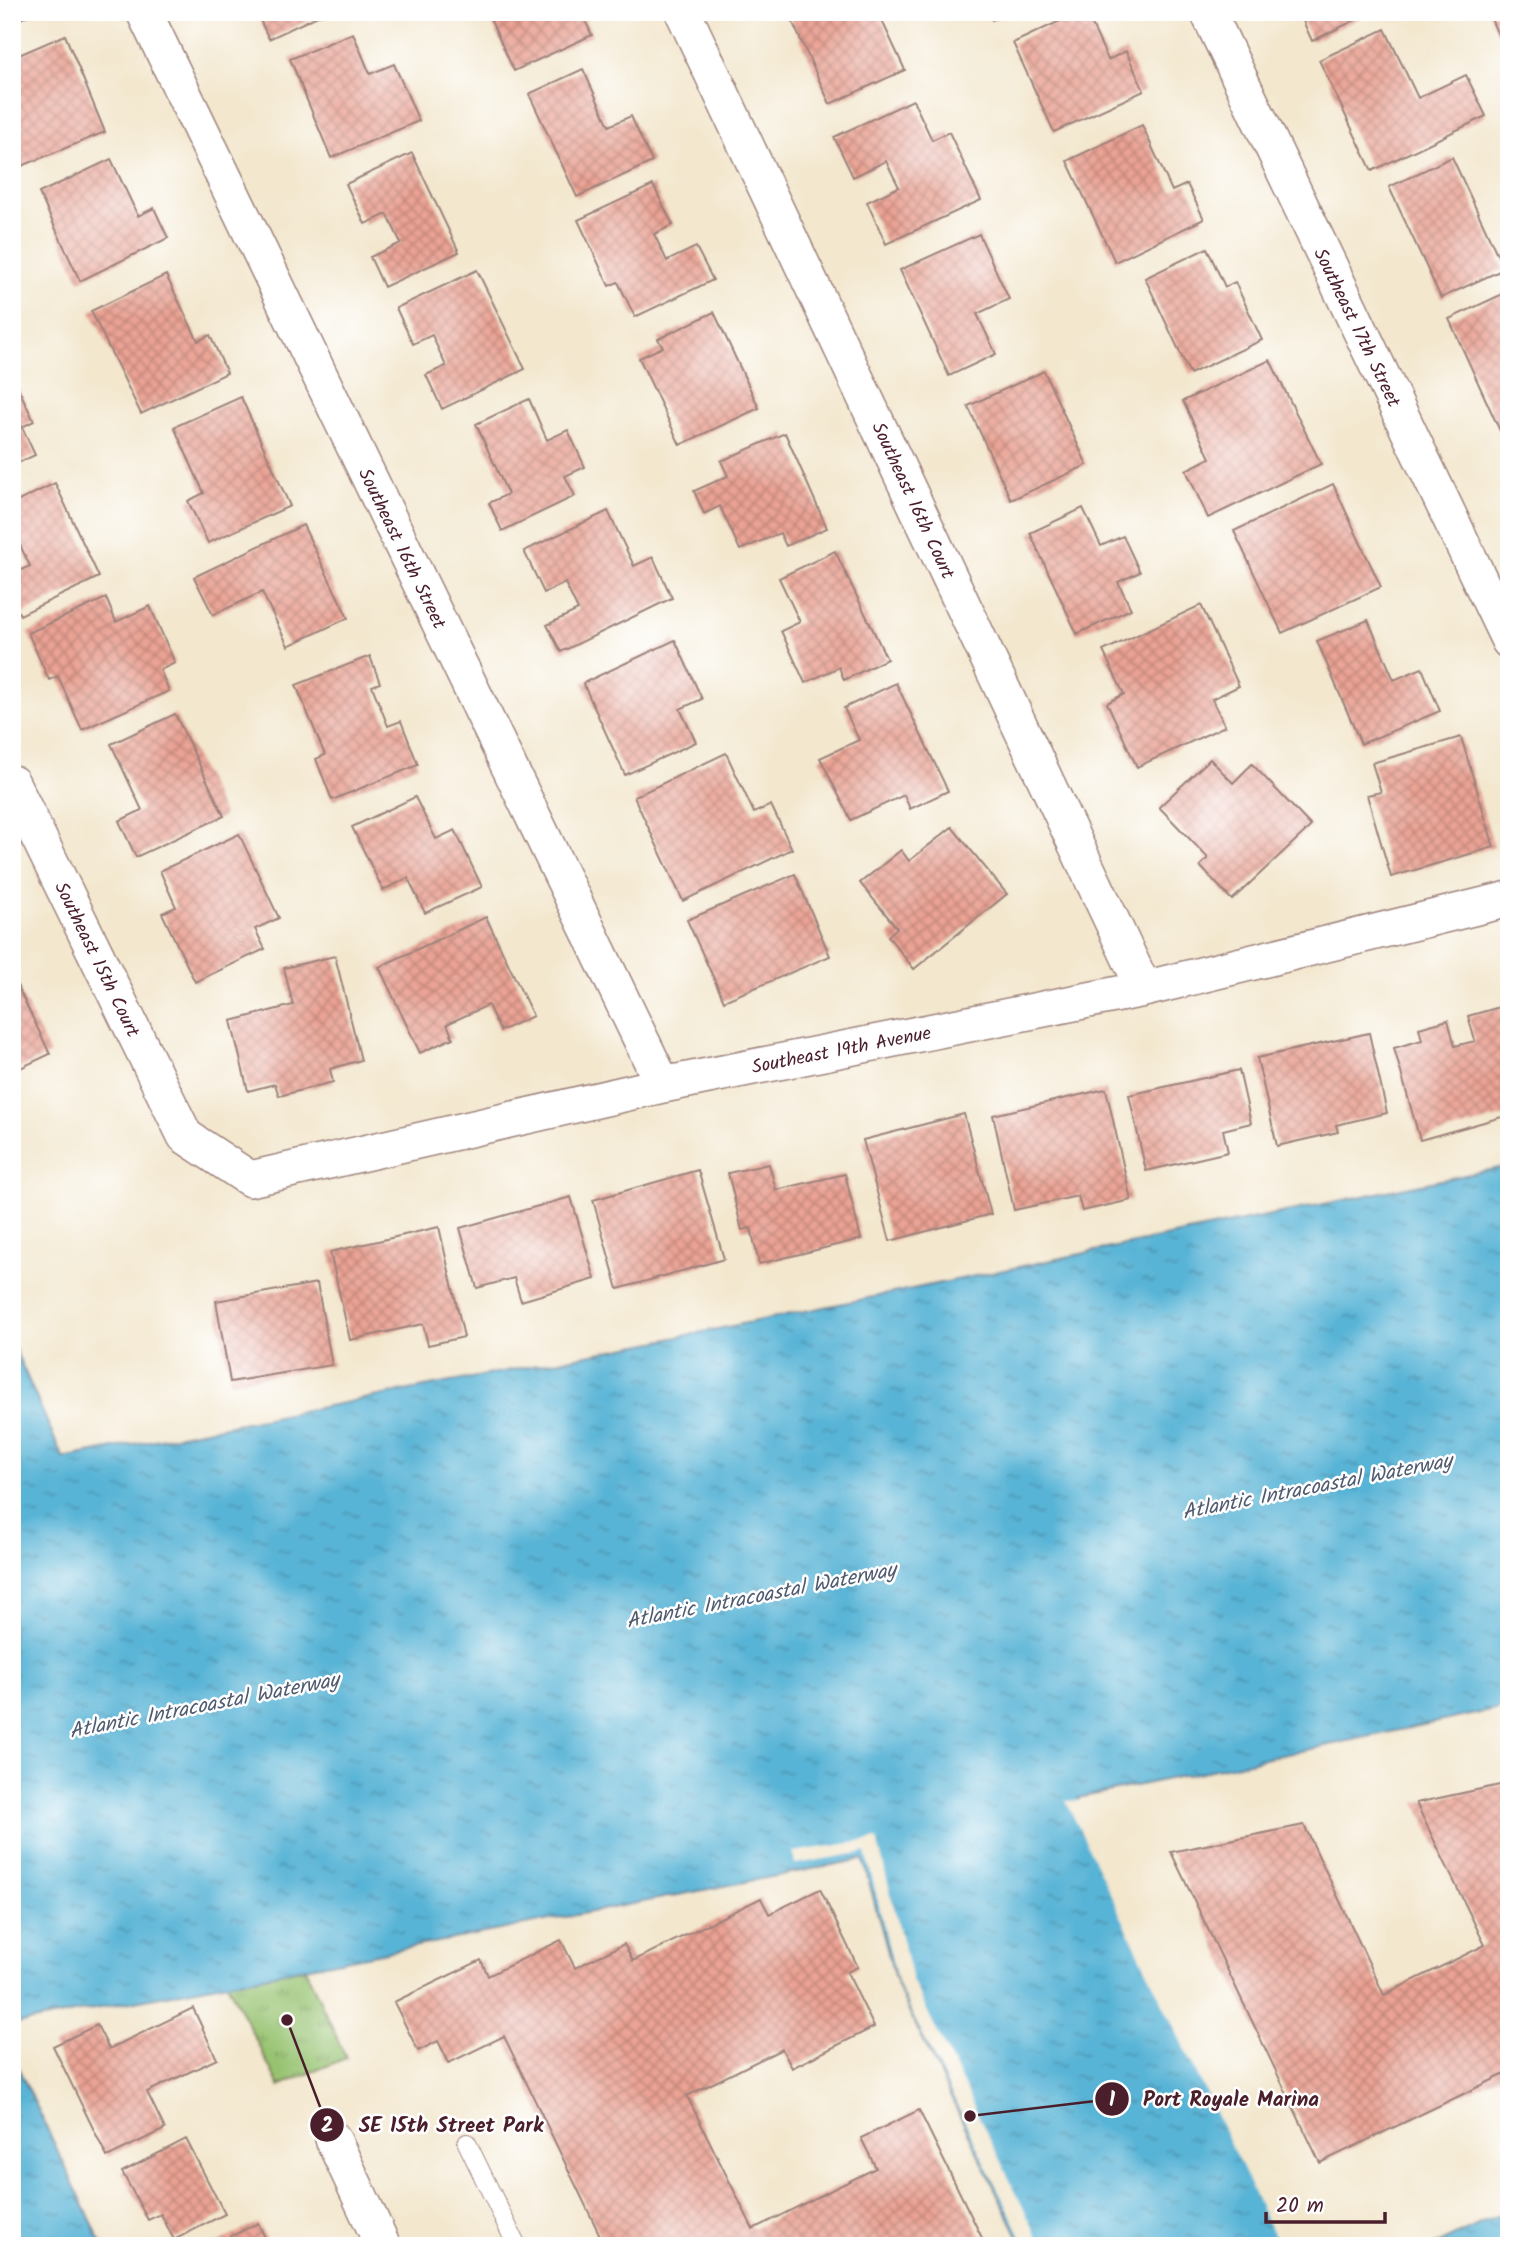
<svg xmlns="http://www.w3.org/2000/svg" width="1521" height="2258" viewBox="0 0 1521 2258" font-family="Kalam,sans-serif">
<defs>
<pattern id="grass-tufts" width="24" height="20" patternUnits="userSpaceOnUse" patternTransform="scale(1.75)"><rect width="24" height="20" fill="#97c371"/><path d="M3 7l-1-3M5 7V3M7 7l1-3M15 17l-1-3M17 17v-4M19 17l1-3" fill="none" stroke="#7d9e5d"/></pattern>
<pattern id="water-ripples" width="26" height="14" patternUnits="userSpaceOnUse" patternTransform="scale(1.75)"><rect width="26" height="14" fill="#58b4d6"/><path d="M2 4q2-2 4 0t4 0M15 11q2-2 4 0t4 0" fill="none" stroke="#4b92ae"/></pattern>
<pattern id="building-cross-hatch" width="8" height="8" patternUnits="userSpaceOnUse" patternTransform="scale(1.75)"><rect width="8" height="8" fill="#eaa394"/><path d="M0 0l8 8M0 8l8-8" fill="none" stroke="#c08479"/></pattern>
</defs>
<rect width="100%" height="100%" fill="#fff"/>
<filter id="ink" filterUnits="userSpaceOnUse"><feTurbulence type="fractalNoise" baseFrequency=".0143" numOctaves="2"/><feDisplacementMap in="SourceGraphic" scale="14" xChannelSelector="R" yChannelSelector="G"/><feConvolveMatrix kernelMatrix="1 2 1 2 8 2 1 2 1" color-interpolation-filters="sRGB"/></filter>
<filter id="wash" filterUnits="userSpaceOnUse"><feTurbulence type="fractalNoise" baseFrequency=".00686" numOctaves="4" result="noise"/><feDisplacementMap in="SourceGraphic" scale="28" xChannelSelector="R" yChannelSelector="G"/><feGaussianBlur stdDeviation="1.57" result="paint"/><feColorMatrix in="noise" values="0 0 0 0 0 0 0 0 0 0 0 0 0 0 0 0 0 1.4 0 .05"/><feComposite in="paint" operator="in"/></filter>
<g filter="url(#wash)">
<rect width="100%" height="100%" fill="#f3e7ce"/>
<path fill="url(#grass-tufts)" stroke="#70714e" stroke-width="2" d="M305,1968L346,2058L279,2086L227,1983Z"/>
<path fill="url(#water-ripples)" stroke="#516a80" stroke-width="2" d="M1509,1166V1707L1078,1798L1293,2246H1023L897,1986L863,1859L12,2025V1343L63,1458L654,1342Z
M12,2055L103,2246H12Z
M1509,2210V2246H1434Z"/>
<path fill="#f3e7ce" d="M1083,1800L1294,2245L1296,2246H1279L1066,1801Z
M877,1839L912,1980L1042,2246H1026L898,1985L866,1852L795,1864L793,1852Z"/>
<g id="blocks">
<path fill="url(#building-cross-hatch)" d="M12,12H35L12,23Z
M256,12H326L269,39Z
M487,12H581L592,35L514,71Z
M788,12H878L905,70L830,104Z
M988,12H1009L992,20Z
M1079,12H1086L1108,60L1126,51L1144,91L1054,132L1013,43Z
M1299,12H1372L1312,41Z
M1488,12H1509V30L1498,35Z
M1385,29L1418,98L1466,75L1486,116L1372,171L1319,60Z
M353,33L370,74L394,64L419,121L331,158L290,59Z
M65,35L105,132L12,170V58Z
M583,69L609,126L631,116L652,162L577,197L529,94Z
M913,100L932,140L949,132L981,200L886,244L867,202L899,187L886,161L853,177L834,137Z
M1142,125L1172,191L1187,184L1204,219L1115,262L1067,161Z
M412,153L459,252L384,287L370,257L401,243L387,214L365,224L346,184Z
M1452,157L1504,269L1441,298L1389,187Z
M111,159L138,216L154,208L168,238L80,281L39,193Z
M653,185L673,225L654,234L667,261L696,247L713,280L635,317L618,282L609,286L578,220Z
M979,234L1009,299L977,314L996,354L949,376L900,270Z
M1207,248L1225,287L1235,282L1262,340L1190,374L1145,278Z
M477,270L525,369L442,409L426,375L446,366L432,335L413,344L396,308Z
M166,275L198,341L210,335L227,373L141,414L91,311Z
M1509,291V427L1500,431L1449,319Z
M714,312L759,408L680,445L639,358L663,347L658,339Z
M1270,360L1321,464L1208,518L1186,470L1210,458L1183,401Z
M1044,371L1087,465L1011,500L968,406Z
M12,375L34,421L22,427L35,455L12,466Z
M241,397L290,506L208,543L188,501L204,493L174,427Z
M529,399L547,440L568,430L585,467L565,476L575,496L502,531L489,503L508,494L476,424Z
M785,433L827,528L786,546L780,533L740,550L720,506L704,514L694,491L728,476L721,461Z
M55,483L99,577L20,615L12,600V574L30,566L19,543L12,546V504Z
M1333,484L1381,587L1282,633L1234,531Z
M1083,508L1101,546L1123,536L1140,572L1118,582L1131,609L1077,634L1030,533Z
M608,511L634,566L653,557L672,598L561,652L547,625L578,610L565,583L544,593L524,551Z
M303,525L348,618L288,646L262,592L213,615L194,577Z
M835,551L887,659L844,680L839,667L805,683L781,631L800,622L779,578Z
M106,598L116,622L150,606L175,663L160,670L169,691L82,730L58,676L49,680L28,633Z
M1201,605L1239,686L1212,699L1225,726L1137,767L1107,703L1124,694L1103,651Z
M1368,620L1394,680L1422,668L1440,711L1361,744L1317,641Z
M675,640L702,699L680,709L696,742L625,775L583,683Z
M370,656L380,683L372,686L388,726L401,721L418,765L332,800L316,759L325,755L296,685Z
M896,683L948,791L910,809L904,795L851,820L820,758L859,740L844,708Z
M175,714L224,816L136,857L119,821L142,810L111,744Z
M1461,737L1494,847L1391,877L1367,795L1381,792L1372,763Z
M726,753L754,813L771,805L792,849L683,901L634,797Z
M1210,759L1233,783L1252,764L1311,826L1232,900L1200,866L1208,858L1159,807Z
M415,797L436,839L455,830L482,887L425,913L408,878L383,890L352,827Z
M952,827L1007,894L914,969L888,936L897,928L860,883L901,850L909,861Z
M239,834L279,918L255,929L265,949L195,982L162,913L176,907L160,871Z
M795,874L830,956L724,1001L687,920Z
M486,917L533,1016L500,1031L488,1005L447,1024L453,1038L420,1053L379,967Z
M335,956L361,1060L330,1069L333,1082L279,1096L275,1084L248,1091L231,1021L293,1005L284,968Z
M12,975L50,1054L12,1072Z
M1500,1007L1509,1039V1115L1420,1140L1394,1048L1422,1040L1419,1028L1448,1020L1455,1046L1475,1041L1468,1016Z
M1369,1033L1387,1113L1336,1125L1338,1132L1277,1146L1257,1058Z
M1239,1070L1251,1123L1223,1130L1228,1152L1146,1171L1129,1095Z
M1106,1089L1131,1200L1082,1211L1078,1196L1014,1210L993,1115Z
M964,1114L991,1214L890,1241L863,1140Z
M769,1164L776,1190L845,1174L861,1239L759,1264L751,1228L742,1230L728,1173Z
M698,1170L724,1259L618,1289L593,1200Z
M571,1197L595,1279L521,1301L514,1278L477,1288L460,1228Z
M439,1227L464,1337L428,1345L423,1324L350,1340L330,1252Z
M317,1283L332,1365L230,1382L216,1301Z
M1509,1783V2072L1320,2163L1171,1852L1304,1825L1384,1995L1485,1945L1416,1803Z
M820,1889L858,1967L847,1972L874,2027L792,2068L782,2049L687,2096L753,2229L876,2168L861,2138L919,2110L986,2246H605L504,2036L449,2063L438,2041L418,2051L394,2002L481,1960L488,1976L561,1940L575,1968L624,1944L633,1961L761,1898L769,1914Z
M193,2008L217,2059L147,2092L165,2129L107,2157L53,2046L97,2025L109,2049Z
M186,2139L225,2214L174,2240L161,2214L148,2220L122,2172Z
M258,2223L269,2246H211Z"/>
</g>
</g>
<g filter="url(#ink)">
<use href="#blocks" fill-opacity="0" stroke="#9e837c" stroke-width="2"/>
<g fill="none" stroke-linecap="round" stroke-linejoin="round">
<defs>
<path id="service" d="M467,2143L517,2246"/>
<path id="minor" d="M144,12L663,1085
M683,12L1144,989
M1208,12L1509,641
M12,783L185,1136L250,1179L663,1085L1144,989L1509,899
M333,2139L383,2246"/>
</defs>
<use href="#service" stroke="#9e837c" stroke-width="20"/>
<use href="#minor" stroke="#9e837c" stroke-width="38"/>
<use href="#service" stroke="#fff" stroke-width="18"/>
<use href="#minor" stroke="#fff" stroke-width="35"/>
</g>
</g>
<g text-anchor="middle" stroke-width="5" stroke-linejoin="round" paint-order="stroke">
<g font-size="19" fill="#4a1f2b" stroke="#fff">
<text transform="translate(1358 327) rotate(64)" y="7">Southeast 17th Street</text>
<text transform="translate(914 500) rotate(65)" y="7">Southeast 16th Court</text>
<text transform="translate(403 548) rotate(64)" y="7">Southeast 16th Street</text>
<text transform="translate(98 959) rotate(64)" y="7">Southeast 15th Court</text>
<text transform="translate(841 1049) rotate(-11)" y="7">Southeast 19th Avenue</text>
</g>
<g font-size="21" font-style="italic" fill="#505b6f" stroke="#fff">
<text transform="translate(1317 1486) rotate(-11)" y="7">Atlantic Intracoastal Waterway</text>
<text transform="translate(761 1595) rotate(-11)" y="7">Atlantic Intracoastal Waterway</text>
<text transform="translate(204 1705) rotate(-11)" y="7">Atlantic Intracoastal Waterway</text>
</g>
</g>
<path fill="none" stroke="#4a1f2b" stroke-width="2.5" d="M970 2116L1112 2099M287 2020L327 2125"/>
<g fill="#4a1f2b" stroke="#fff" stroke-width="2.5">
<circle cx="970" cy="2116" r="7"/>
<circle cx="287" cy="2020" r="7"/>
<circle cx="1112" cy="2099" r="18"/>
<circle cx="327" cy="2125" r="18"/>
</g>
<g font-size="21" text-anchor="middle" font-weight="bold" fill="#fff">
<text x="1112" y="2106">1</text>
<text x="327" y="2132">2</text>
</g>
<g font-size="21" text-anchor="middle" font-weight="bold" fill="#4a1f2b" stroke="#fff" stroke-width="5" stroke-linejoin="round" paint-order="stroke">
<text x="1231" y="2106">Port Royale Marina</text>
<text x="451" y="2132">SE 15th Street Park</text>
</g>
<rect width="1521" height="2258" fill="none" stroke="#fff" stroke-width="42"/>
<path d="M1266 2212v10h119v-10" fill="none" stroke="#4a1f2b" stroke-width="3.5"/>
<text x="1276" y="2212" font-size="21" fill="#4a1f2b" stroke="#ffffff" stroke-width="5" paint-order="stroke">20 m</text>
</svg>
